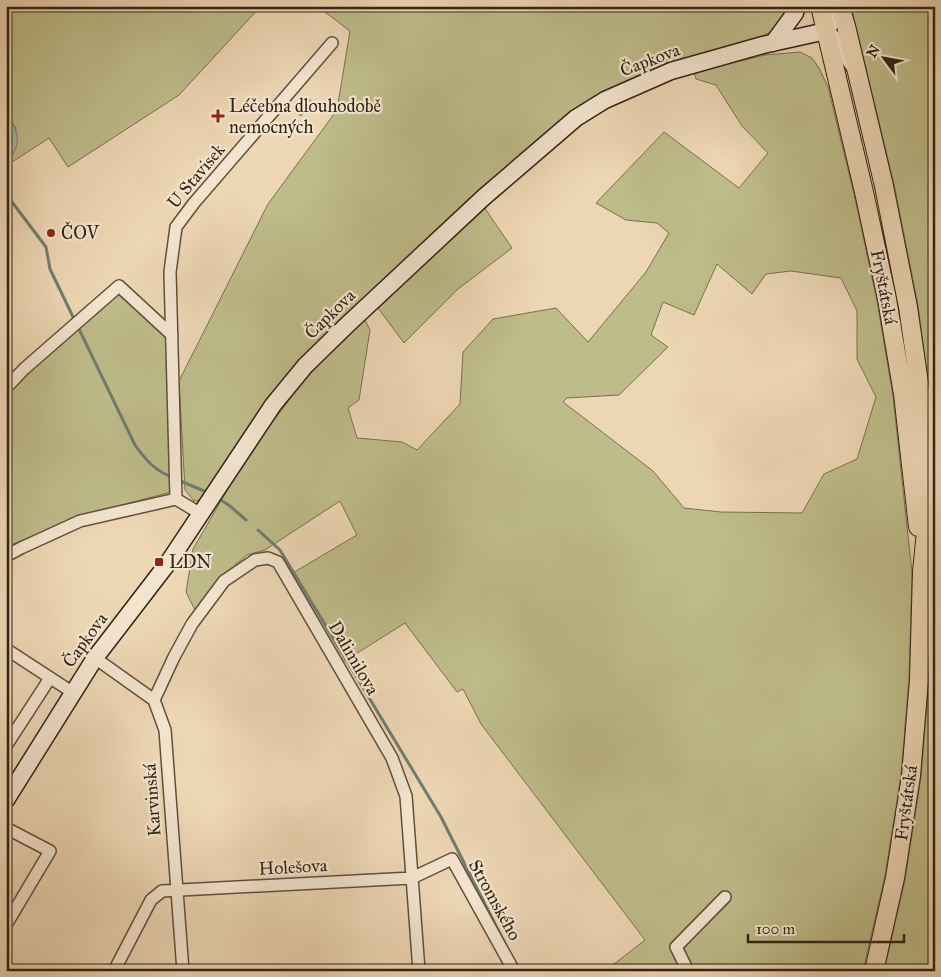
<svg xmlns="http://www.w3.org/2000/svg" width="941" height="977" viewBox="0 0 941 977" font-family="'IM FELL Great Primer',serif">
<rect width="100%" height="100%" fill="#edd6b4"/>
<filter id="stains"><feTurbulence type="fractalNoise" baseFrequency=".004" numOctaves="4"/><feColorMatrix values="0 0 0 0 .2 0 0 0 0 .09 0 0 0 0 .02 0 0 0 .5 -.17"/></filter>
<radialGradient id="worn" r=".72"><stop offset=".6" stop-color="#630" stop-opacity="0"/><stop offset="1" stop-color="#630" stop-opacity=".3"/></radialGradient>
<path fill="#bebc89" stroke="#77704f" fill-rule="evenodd" d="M6,6H261L179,95L68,167L49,138L6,166V162L12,157L16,128L6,114Z
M317,6H792L774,30L759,38L686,59L626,81L573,110L305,357L255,417L206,499L194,501L185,490L179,381L268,204L337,110L350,31Z
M851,6H935V436L918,305L894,184Z
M800,52L812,58L819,68L828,87L854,194L877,301L893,396L912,573L909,679L901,775L885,876L863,971H610L609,968L645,940L481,724L463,689L457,692L405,623L343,662L291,574L357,535L340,501L265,550L247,555L216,581L195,610L186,592L193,549L247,456L304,380L364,318L370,330L359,400L348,408L357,438L402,442L417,450L460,404L463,352L493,319L556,308L588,342L646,272L669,233L657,223L626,220L596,203L664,132L739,188L768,153L742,126L716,85L696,79L694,72L765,55ZM717,264L752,294L766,274L791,271L841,278L857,311V359L876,397L857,459L824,474L802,513L721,512L684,508L653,471L563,402L567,398L619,395L668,347L651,335L663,302L694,315Z
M484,207L512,248L458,289L404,343L378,308Z
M118,294L167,337L171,492L80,516L6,547V396L28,373Z
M935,544V971H884L905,880L921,777L929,680L932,573Z"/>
<path fill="#99b9ad" stroke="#6f7d70" d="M306,96L313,103L301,116L294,110Z
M6,114C19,131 23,146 6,162Z"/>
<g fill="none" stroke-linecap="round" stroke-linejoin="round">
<path stroke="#6f7d70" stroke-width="3" d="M6,194L46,247L50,269L75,321
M78,327L135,445C145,459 155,471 172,477
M178,480L209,493
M218,498L230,506L246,520
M258,530L280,550L441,817L503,940"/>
<defs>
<path id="street" d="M6,388L24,369L119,286L172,335
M176,499L170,272L176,227L194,203L332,43
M6,556L21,548L80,521L176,499L201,514
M6,649L72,692
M95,658L154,700L165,730L183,971
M154,700L174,657L192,624L224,581L255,560L268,558L278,562L392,758L406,796L419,971
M6,746L50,678
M6,828L50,851L6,925
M114,971L151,900L162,891L412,878L452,859L514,971
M688,971L676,947L725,897"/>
<path id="secondary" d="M826,31L841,47L854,66
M773,43L795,13L797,6
M6,800L95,658L168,563L273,405L305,366L347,325L484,197L576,118L605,100L671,71L763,45L826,31L832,21L835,6"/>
<path id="primary" d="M820,6L864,192L887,299L903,394L918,527
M840,6L846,26L884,186L908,307L920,390L929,501L922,572L919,680L911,776L895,878L874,971"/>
</defs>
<use href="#street" stroke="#5f503d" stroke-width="14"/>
<use href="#secondary" stroke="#302315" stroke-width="19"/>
<use href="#primary" stroke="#302315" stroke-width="20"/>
<use href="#street" stroke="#f3e4ce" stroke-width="11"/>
<use href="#secondary" stroke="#f3e4ce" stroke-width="16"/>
<use href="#primary" stroke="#edd6b4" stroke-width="18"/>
</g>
<g fill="#8f2418" stroke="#f3e4ce" stroke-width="2">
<path d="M215.5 108.5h5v5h5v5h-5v5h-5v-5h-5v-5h5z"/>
<circle cx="51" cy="233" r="5"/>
<rect x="154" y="557" width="10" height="10" rx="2.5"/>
</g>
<g text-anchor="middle" stroke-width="4.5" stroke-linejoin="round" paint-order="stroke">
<g font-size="18" fill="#302315" stroke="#f3e4ce">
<text transform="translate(650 60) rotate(-21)" y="6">Čapkova</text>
<text transform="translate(196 176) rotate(-50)" y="6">U Stavisek</text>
<text transform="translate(884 287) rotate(79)" y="6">Fryštátská</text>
<text transform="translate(330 314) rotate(-44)" y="6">Čapkova</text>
<text transform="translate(85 640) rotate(-54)" y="6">Čapkova</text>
<text transform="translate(354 658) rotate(60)" y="6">Dalimilova</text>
<text transform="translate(152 800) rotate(-94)" y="6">Karvinská</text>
<text transform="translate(906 803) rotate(-82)" y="6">Fryštátská</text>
<text transform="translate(293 867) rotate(-3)" y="6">Holešova</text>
<text transform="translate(495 900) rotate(61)" y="6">Stromského</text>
</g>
<g font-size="18" fill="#302315" stroke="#f3e4ce" text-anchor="start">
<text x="229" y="112">Léčebna dlouhodobě<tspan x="229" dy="21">nemocných</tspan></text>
<text x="61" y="239">ČOV</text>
<text x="169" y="568">LDN</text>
</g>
</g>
<rect width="941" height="977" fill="none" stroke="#edd6b4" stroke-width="25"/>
<rect x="8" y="8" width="926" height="962" fill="none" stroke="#302315" stroke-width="2.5"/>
<rect x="12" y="12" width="916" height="952" fill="none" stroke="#302315"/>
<g transform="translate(884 58) rotate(302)" stroke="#f3e4ce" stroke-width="4" paint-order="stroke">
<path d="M0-4L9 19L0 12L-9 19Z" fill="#302315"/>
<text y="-8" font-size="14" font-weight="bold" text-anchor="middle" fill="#302315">N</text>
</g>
<path d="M748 934v8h156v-8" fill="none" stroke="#302315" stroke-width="2.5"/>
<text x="756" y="934" font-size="15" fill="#302315" stroke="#f3e4ce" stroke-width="4" paint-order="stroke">100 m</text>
<rect width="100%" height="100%" filter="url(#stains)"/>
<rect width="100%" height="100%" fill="url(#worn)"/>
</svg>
